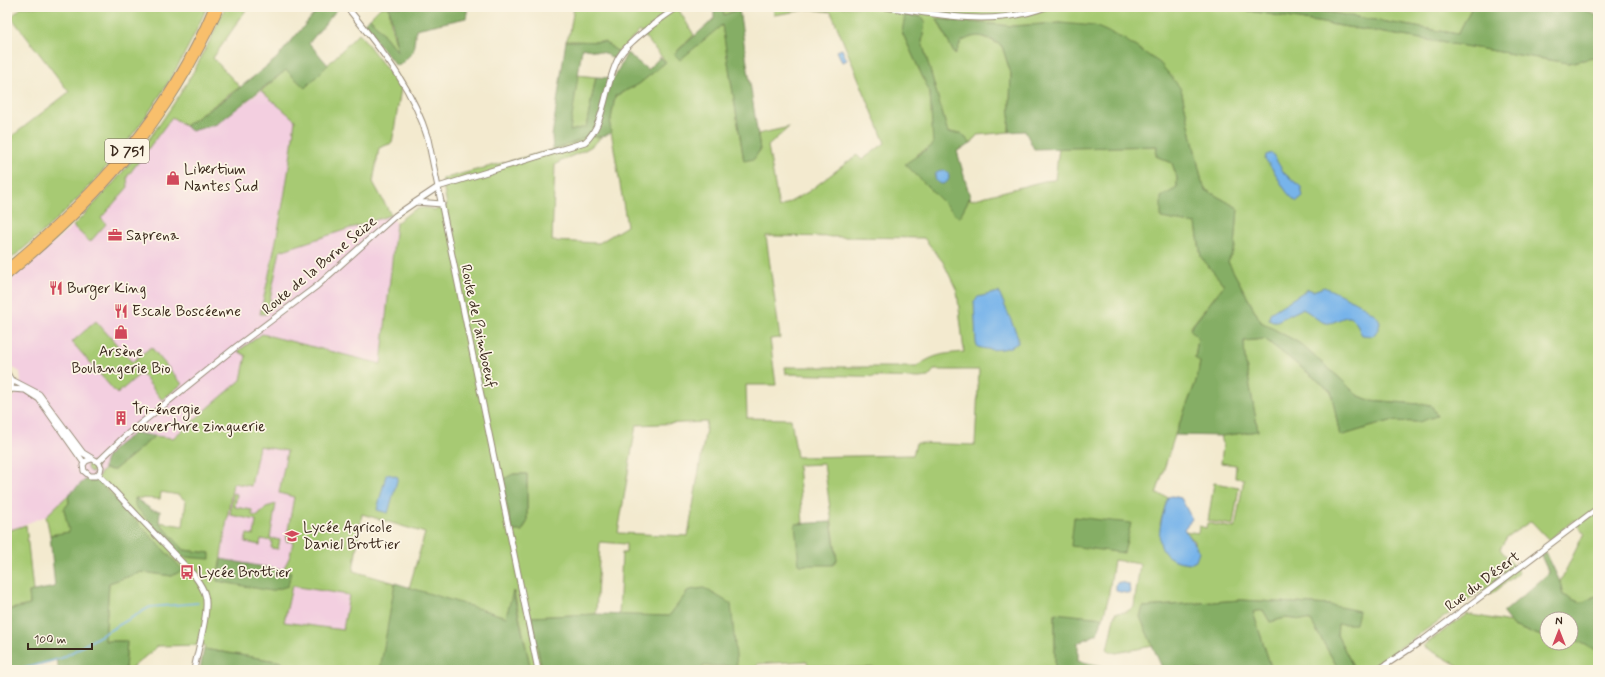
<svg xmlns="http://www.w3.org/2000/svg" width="1605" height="677" viewBox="0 0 1605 677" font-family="Mynerve,sans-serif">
<rect width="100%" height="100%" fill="#fcf5e5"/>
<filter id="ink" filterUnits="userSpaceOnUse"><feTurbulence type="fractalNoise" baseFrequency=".025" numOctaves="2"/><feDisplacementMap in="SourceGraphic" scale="8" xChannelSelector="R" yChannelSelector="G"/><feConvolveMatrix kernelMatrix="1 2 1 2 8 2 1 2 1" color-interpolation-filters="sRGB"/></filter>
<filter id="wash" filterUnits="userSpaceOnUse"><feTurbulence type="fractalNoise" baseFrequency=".012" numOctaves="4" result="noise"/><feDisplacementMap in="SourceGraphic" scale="16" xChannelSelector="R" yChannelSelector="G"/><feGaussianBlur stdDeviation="0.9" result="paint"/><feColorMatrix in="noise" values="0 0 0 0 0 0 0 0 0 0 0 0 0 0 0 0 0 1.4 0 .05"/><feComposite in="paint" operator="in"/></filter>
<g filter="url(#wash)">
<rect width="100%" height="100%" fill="#f3eacf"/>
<path fill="#f3cfe0" d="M261,91L295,119L291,157L269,276L260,314H267L279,251L391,215L396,223L381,364L262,334L239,352L246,356L241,380L173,439L104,462V469L96,479L85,480L46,516L7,531V402L17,394L21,381L20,372L7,364V283L73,226L89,241L106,224L101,219L128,187L127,177L173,116L192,131L217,124Z
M243,425L373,443L337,670H200L218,578Z"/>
<path fill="#a7ca73" stroke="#717a48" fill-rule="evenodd" d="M22,7H207C164,108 93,194 7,262V140L69,92L11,17Z
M225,7H248L213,58L240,87L185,126L172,117L127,177L128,187L101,218L106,224L90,242L73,226C136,163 191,90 225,7Z
M381,7H389L391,25L398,52L370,18Z
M574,7H677L694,35L674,54L722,24L744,161L760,151L758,134L789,127L768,146L779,208L808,192L857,155L862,160L885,143L831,12L811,9L774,15L773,7H1225L1568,63L1598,57V595L1581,603L1563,595L1560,582L1584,533L1574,520L1549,540L1531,521L1507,537L1500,549L1519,572L1491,595L1486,588L1368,670H1355L1337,635L1338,624L1330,605L1241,600L1143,607L1140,617L1153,646L1116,653L1107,650L1115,613L1126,612L1134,607L1140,564L1114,560L1108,599L1103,618L1055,614V670H966L965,666L958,670H878L875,668L808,666L807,661L757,664V670H702L689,590L669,616L619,615L622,553H626V544L600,542L596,614L531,617L542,670H531L514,592L506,617L409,588L425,533L362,514L353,571L395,583L381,670H281L282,662L204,649L205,645L158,646L129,670H125L127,641H105L109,583L142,572L172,576L182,570L96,479L104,469L114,470L155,436L173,438L241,380L246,356L238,351L262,334L381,364L396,223C410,213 417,203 435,210L447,205L442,179L548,151L587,136L601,137C589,153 570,154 555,165L552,241L599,243L627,226L610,125L615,96L639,84L666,62L640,31L618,52L605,42L566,41L570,32ZM937,19L1012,26L1060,23L1181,89L1202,182L1206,190L1238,208L1235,247L1228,262L1261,322L1299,343L1342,380L1357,395L1369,400L1431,405L1419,422L1390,421L1340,436L1331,391L1265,339L1244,341L1245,359L1258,431L1221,436L1223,444L1221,463L1236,465L1235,478L1244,479L1235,528L1207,523L1206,528L1199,526L1198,533L1185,531L1194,541V562L1188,563L1160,524L1168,497L1156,494L1175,435L1197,379L1200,362L1195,357L1198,338L1190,328L1224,285L1201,257L1196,224L1177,188V178L1172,163L1156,156L1157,146L1059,148L1055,180L1044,181L971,200L970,197L959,217L916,155L934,145L930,93L902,32L925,22L922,42L948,133H961L971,144L977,135L1009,132L1011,74L1002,46C991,40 971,28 960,43C958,46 957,51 955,55ZM766,236L924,238L943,262L957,291L964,352C943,354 934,354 916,367H785L786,374L919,378L928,377L934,370H979L975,445L916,443L913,455L797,457L791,419L747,418L746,385H776L770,339L780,338ZM707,422L688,536L618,533L636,425ZM259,446L287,451L279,493L294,497L286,541L293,542L290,556L283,570L291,572L217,581L233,483L251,486ZM824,464L837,560L795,524L803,523L798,465ZM513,474H527V522L525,526ZM161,492L179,495L186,501L183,526L159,522L184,550L210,553L183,557L135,498L160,499ZM292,586L349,595L343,630L284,622Z
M722,7H742L724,15Z
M1297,7H1472L1458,34Z
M359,33L401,88L392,143L379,148L373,182L391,215L280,251L267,314H260C275,250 288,185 295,120L261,91L287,69L305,88Z
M577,75L596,77L586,127L570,131Z
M96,321L132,362L151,347L182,384L162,400L141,373L117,394L72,342Z
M87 467a5 5 0 1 1 10 0a5 5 0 1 1-10 0Z
M1214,483L1239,487L1233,525L1208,521Z
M233,493L237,494L235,507L252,510V515L258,516L266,507L276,504L270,538L280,540L278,549L271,548L272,541L261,539L260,545L245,542L247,534L254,535L256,520L230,515Z
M68,495L69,503L64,509L70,532L50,535L46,516Z
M26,525L33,591L29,592L30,605L7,610V531Z
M1263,610L1270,622L1285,618L1311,621L1339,670H1272L1253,612Z
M1467,614L1510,622L1513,626L1547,638V643H1571V638H1573L1598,651V670H1466L1423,646Z"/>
<path fill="#85ae65" stroke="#606c42" d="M320,7H339L309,43L328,65L305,88L286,70L217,124L192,131L185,126L228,97L276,59Z
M389,7H468L466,18L416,29L413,52L400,65L396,66L363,24L370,18L398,52Z
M714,7H722L724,15L739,9L760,150L754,159L744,161L722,25L680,60L674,54L714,19Z
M1225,7H1297L1458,34L1472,7H1579L1598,16V57L1568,63Z
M905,15L922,17L925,22L922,42L948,133H961L971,144L957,151L970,197L959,218L905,164L933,145L930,93L902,32Z
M937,19L1012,26L1060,23L1095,26L1124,39L1160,63L1181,89L1202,182L1206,190L1238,208L1235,247L1228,262L1261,322L1299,343L1342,380L1357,395L1369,400L1431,405L1437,416L1419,422L1390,421L1340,436L1331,391L1265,339L1244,341L1245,359L1258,431L1221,436L1175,435L1197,379L1200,362L1195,358L1198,338L1190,329L1224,285L1201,257L1196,224L1161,218V197L1177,188V178L1172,163L1156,156L1157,146L1034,149L1025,131L1009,132L1011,74L1002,46C986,36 978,32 961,42L955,55Z
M566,41L605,42L618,52L613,59L605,53L582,48L570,131L586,127L596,77L614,78L627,53L648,70L660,57L666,62L639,84L615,96L610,125L611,133L601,137L587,136L578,141L553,150L552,136Z
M135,433L155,436L114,470L104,469C103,453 122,442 135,433Z
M513,474H527V522L522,531H512L502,480Z
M96,479L183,570L172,576L142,572L109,583L105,641H127L125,670H59L56,660L20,670H7V610L30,605L29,592L55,587L50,535L69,532L64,509L69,503L68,495L85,480Z
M135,498L152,510L160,511L159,522L184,550L210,553V559L183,557L135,506Z
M1074,517L1131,523L1124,553L1071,546Z
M831,522L837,560L833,565H799L795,524Z
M1546,552L1560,582L1563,595L1581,603L1598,595V651L1571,638V619H1547V638L1513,626L1503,613L1549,573L1541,556Z
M221,559L291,572L288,586L271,591L217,581Z
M395,583L506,617L513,591L531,670H380Z
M704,588L731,604L737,666H703L702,670H542L531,617L596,614L669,616L689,590Z
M1241,600L1330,605L1359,611L1356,624H1338L1337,635L1355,670H1339L1311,621L1285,618L1270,622L1263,610L1253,612L1272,670H1163L1140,617L1143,607Z
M1055,613L1103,618L1097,634L1078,643V661L1102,666L1101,670H1055Z
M204,649L282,662L281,670H200Z"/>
<path fill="#77b4ea" stroke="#596f84" d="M842,49L847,60L842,62L837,51Z
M1272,153L1284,173L1301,187L1303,197L1297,202C1281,191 1278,172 1265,160L1266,155Z
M935 177a7 7 0 1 1 14 0a7 7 0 1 1-14 0Z
M1324,287C1335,292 1378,310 1380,322C1380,328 1376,332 1373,336L1362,335C1359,331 1358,325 1355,321C1348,310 1335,325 1326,323C1316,321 1311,312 1302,309L1277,321H1273L1269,319L1270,313L1308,289L1313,291Z
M999,292L1018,337V343C1006,351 991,351 978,347L976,343L974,301L978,297Z
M388,474L398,477L389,510L388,513L377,510L386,475Z
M1172,496L1181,498L1192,519L1184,529L1199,551L1196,561L1192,563C1147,561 1159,527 1168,497Z
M1119,582L1129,584L1130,594L1116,591V584Z"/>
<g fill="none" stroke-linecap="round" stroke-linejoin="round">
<path stroke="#77b4ea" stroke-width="1.5" d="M18,670L62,658L150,607L198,603"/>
</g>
</g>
<g filter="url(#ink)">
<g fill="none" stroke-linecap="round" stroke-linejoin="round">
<defs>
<path id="minor" d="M347,7C381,50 412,86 428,139L538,670
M886,7C938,15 995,27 1046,7
M416,202L442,204
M7,373L12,382L11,389L7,394
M12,380L39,394L83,453L98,462L101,467L100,472L96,476H90L84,471L83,465L86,461L92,459
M11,389L25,390L39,399L84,463
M98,462L124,437L155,412L237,346L317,286L395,216L411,205L438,187L585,142C606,124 605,81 619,57C629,40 662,18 678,7
M98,474L193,574C198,581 203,587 205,595C210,611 197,652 194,670
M1378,670L1423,640L1598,508"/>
<path id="highway" d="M1592,7L1598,10
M7,268C96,193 168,116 213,7
M7,276C103,196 168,122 220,7"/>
</defs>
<use href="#minor" stroke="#978a76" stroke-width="7"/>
<use href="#highway" stroke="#978a76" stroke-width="9"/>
<use href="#minor" stroke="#fff" stroke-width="5"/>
<use href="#highway" stroke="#f8bf6c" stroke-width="7"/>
</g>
</g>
<defs>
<symbol id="shop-bare" viewBox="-9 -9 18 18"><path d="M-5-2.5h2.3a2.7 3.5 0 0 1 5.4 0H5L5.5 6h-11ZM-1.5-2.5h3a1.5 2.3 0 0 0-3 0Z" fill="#d1495b" stroke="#fcf5e5" stroke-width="2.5" paint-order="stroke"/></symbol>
<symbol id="office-bare" viewBox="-9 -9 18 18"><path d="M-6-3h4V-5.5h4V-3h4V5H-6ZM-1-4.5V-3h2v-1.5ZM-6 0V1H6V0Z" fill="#d1495b" stroke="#fcf5e5" stroke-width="2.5" paint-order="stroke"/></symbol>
<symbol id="restaurant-bare" viewBox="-9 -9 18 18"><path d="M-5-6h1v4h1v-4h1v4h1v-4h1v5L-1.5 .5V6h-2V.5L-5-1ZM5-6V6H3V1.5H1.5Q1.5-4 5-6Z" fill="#d1495b" stroke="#fcf5e5" stroke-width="2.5" paint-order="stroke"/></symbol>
<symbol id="building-bare" viewBox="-9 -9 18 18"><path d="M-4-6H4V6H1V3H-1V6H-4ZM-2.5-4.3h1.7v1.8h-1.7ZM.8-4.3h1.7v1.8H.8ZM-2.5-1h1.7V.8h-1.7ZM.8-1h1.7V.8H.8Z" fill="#d1495b" stroke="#fcf5e5" stroke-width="2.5" paint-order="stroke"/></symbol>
<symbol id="school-bare" viewBox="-9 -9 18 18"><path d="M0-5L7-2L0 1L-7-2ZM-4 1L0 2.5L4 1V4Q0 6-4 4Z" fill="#d1495b" stroke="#fcf5e5" stroke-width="2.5" paint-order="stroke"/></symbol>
<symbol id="bus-bare" viewBox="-9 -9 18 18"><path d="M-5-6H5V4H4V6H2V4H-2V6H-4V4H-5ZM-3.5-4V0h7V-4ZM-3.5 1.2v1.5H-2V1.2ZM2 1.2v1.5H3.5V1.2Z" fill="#d1495b" stroke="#fcf5e5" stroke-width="2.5" paint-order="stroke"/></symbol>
</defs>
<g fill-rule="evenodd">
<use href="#shop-bare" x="163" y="168" width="20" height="20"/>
<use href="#office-bare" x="105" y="225" width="20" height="20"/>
<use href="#restaurant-bare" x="46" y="278" width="20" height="20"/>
<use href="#restaurant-bare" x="111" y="301" width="20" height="20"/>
<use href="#shop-bare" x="111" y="322" width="20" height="20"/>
<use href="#building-bare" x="111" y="408" width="20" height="20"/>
<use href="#school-bare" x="282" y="526" width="20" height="20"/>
<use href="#bus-bare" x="177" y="562" width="20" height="20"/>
</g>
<g text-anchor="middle" stroke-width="3.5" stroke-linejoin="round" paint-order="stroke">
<rect fill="#fcf5e5" stroke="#75675a" stroke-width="1" x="105" y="139" width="44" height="24" rx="3"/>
<g font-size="14" font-weight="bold" fill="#3b2a1e">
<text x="127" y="156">D 751</text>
</g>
<g font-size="15" fill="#3b2a1e" stroke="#fcf5e5" text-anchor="start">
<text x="184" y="174">Libertium<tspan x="184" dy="17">Nantes Sud</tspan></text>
<text x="126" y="240">Saprena</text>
<text x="67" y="293">Burger King</text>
<text x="132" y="316">Escale Boscéenne</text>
<text x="121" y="356" text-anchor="middle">Arsène<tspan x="121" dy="17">Boulangerie Bio</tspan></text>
<text x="132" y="414">Tri-énergie<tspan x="132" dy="17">couverture zinguerie</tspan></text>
<text x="303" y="532">Lycée Agricole<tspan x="303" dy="17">Daniel Brottier</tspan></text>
<text x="198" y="577">Lycée Brottier</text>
</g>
<g font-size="15" fill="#3b2a1e" stroke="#fcf5e5">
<text transform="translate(319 265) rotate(-40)" y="5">Route de la Borne Seize</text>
<text transform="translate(479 326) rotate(78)" y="5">Route de Paimboeuf</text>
<text transform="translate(1482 581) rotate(-37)" y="5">Rue du Désert</text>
</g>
</g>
<rect width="1605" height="677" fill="none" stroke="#fcf5e5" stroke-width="24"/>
<g transform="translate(1559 631)"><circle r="19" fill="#fcf5e5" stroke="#afa495"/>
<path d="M0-3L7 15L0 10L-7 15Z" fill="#d1495b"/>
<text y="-6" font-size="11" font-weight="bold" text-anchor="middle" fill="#3b2a1e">N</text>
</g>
<path d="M28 643v6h64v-6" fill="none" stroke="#3b2a1e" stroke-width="2"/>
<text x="34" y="643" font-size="12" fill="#3b2a1e" stroke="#fcf5e5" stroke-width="3" paint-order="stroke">100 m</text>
</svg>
